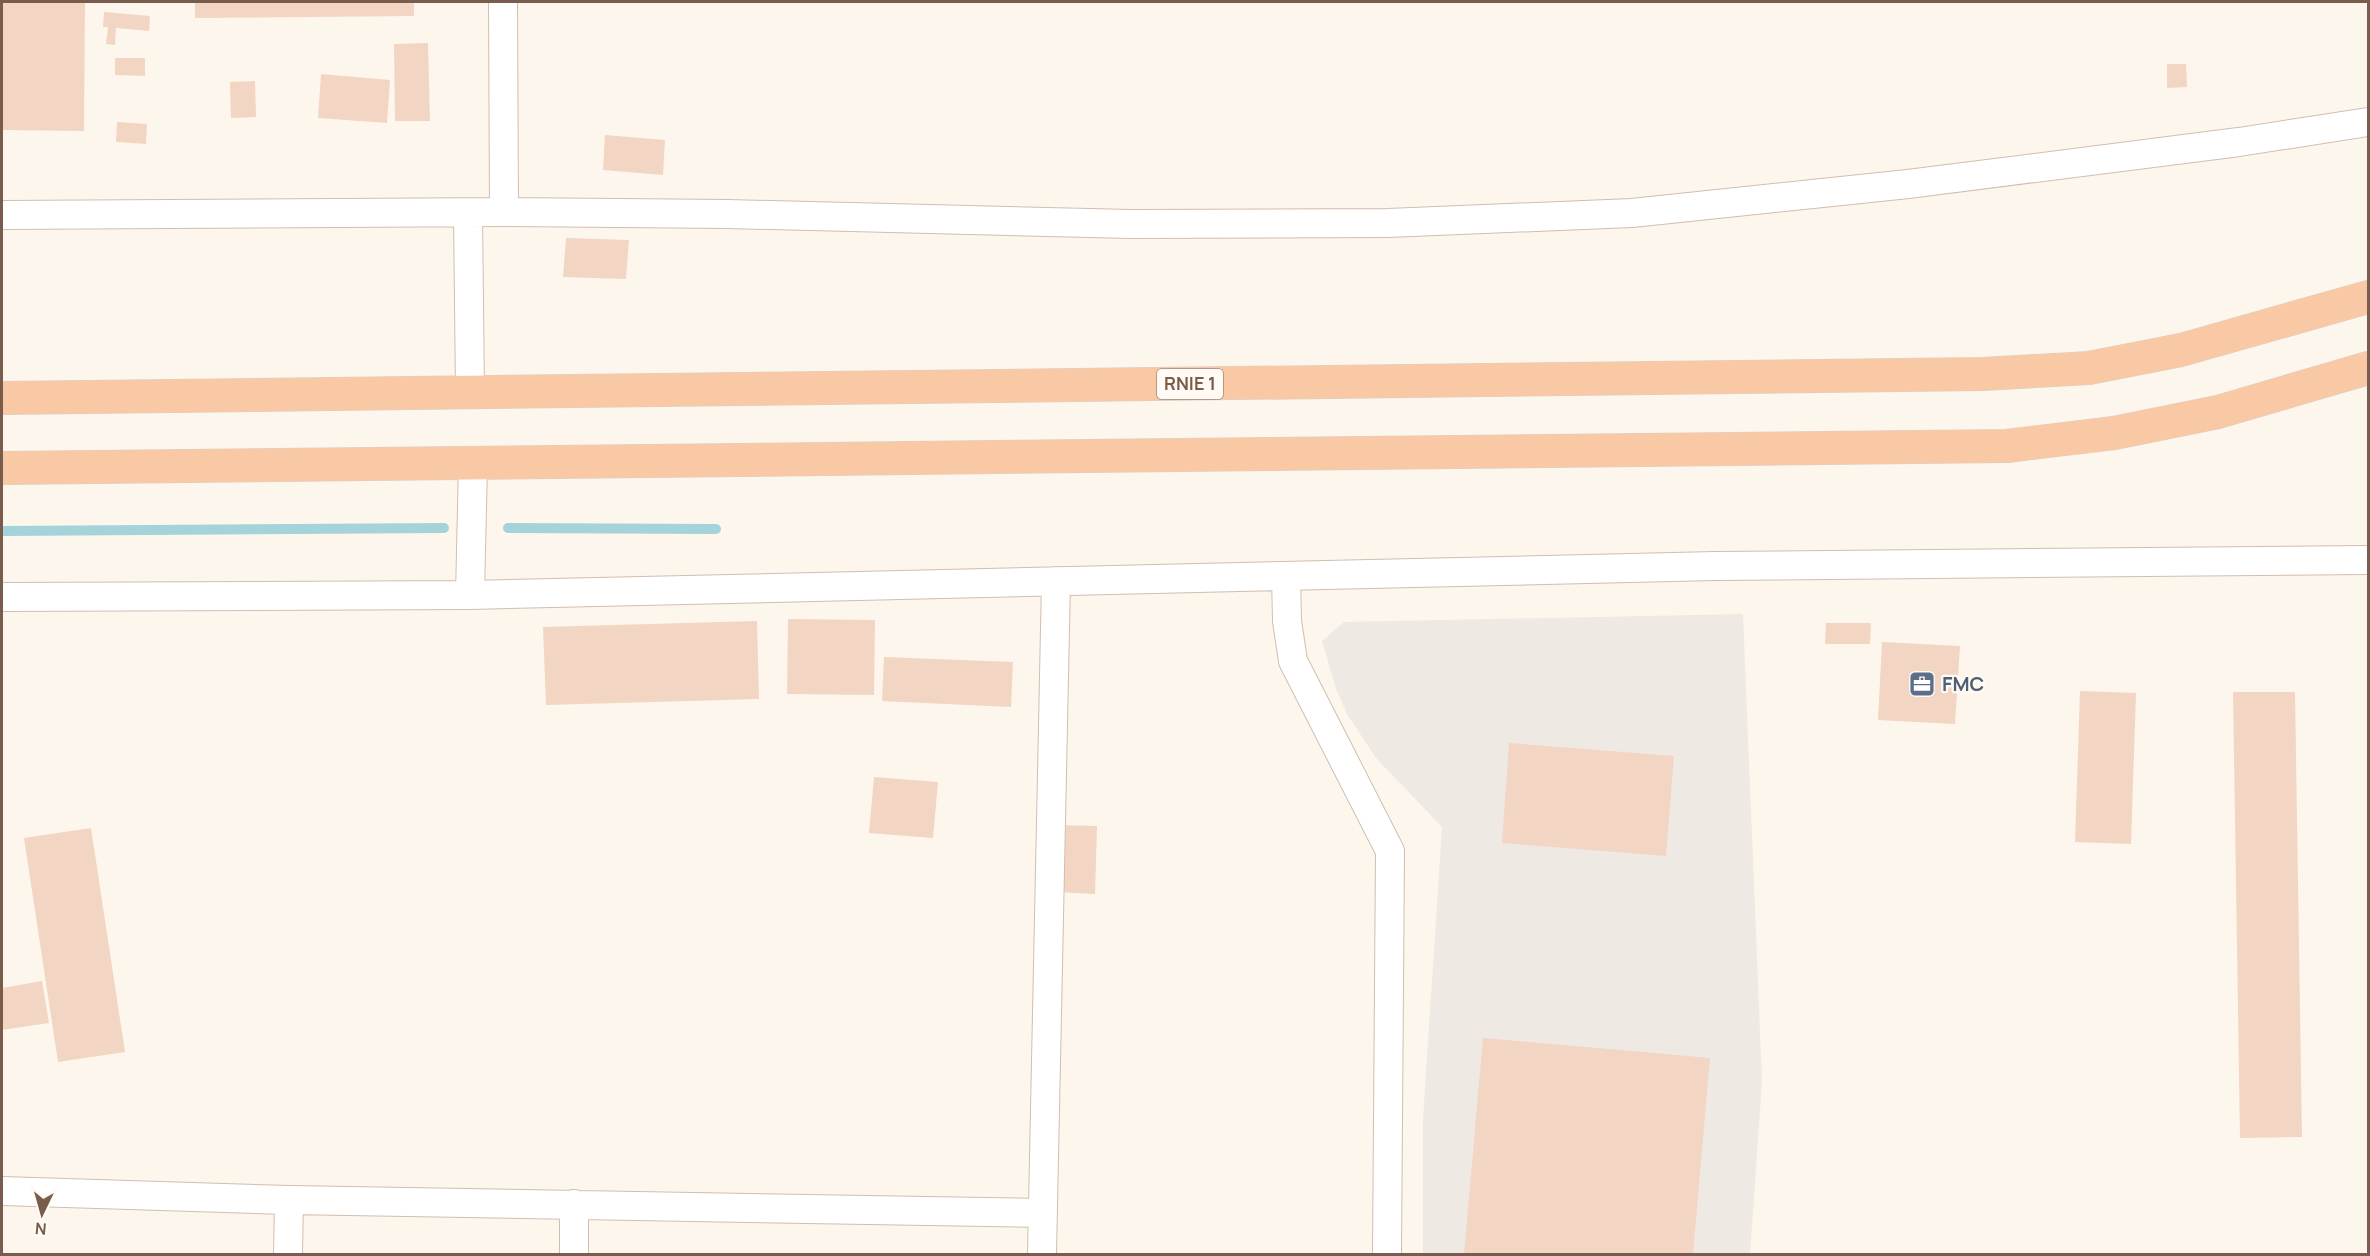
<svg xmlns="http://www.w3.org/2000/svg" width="2370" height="1256" viewBox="0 0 2370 1256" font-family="Manrope,sans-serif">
<rect width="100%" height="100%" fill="#fdf6ec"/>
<path fill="#efe9e4" d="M1743,614L1762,1082L1750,1254H1423V1119L1442,827L1376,758L1347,714L1336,689L1322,641L1344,622Z"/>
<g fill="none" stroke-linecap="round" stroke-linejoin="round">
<path stroke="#a5d3da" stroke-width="10" d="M508,528L716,529
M2,531L444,528"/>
</g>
<path fill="#f3d5c3" d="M2,2H85L84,131L2,130Z
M195,2H414V16L195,18Z
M104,12L150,16L149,31L116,28L115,45L106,44L108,27H103Z
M428,43L430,121H395L394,44Z
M115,58H145V76L115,75Z
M2167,64H2186L2187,87L2167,88Z
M321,74L390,80L387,123L318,118Z
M255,81L256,117L231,118L230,82Z
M117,122L147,124L146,144L116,142Z
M605,135L665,140L663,175L603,170Z
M566,238L629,240L626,279L563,277Z
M788,619L875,620L874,695L787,694Z
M757,621L759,699L546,705L543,627Z
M1826,623H1871L1870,644H1825Z
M1882,642L1960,646L1955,724L1878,720Z
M884,657L1013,662L1011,707L882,701Z
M2080,691L2136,693L2131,844L2075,842Z
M2233,692H2295L2302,1137L2240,1138Z
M1509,743L1674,756L1666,856L1502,843Z
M874,777L938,782L933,838L869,833Z
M1058,825L1097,826L1095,894L1055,892Z
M91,828L125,1052L58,1062L24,838Z
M42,981L49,1023L2,1030V988Z
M1483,1038L1710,1058L1693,1254H1464Z"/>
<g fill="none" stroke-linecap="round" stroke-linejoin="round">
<defs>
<path id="minor" d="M503,2L504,212
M468,213L470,393
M2,215L504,212L728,214L1131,224L1388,223L1632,213L1908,184L2239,142L2368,122
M1286,576L1287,621L1293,661L1390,851L1387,1254
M470,595L473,464
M2,597L470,595L1715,566L2368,560
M2,1191L289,1200L1043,1213
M288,1254L289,1200
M574,1254V1204
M1042,1254L1056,581"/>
<path id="trunk" d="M2,398L1983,374L2089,368L2181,350L2368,297
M2,468L2007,446L2114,433L2218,412L2368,368"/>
</defs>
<use href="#minor" stroke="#d1beb0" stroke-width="30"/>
<use href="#trunk" stroke="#dad1cd" stroke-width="34"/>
<use href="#minor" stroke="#fff" stroke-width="28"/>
<use href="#trunk" stroke="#f9c8a4" stroke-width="33"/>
</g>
<defs>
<symbol id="office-square" viewBox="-11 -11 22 22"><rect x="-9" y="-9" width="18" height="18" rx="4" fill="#5c6f8a" stroke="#fffaf3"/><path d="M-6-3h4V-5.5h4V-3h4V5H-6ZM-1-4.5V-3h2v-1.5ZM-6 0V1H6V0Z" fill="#fff"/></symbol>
</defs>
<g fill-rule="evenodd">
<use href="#office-square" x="1907" y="669" width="30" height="30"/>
</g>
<g text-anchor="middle" stroke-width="4.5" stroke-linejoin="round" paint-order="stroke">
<rect fill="#fffaf3" stroke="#a28b7f" stroke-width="1.5" x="1157" y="369" width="66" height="30" rx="4.5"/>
<g font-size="18" font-weight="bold" fill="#7a5c4d">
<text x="1190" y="390">RNIE 1</text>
</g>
<g font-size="20" font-weight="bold" fill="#4e5e75" stroke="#fffaf3" text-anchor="start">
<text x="1942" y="691">FMC</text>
</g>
</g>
<rect width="2370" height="1256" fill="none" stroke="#7a5c4d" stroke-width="6"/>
<g transform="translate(42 1214) rotate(185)" stroke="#fffaf3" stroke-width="4.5" paint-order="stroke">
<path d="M0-4.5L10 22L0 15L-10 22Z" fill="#7a5c4d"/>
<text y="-9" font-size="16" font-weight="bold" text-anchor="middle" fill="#7a5c4d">N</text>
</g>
</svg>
